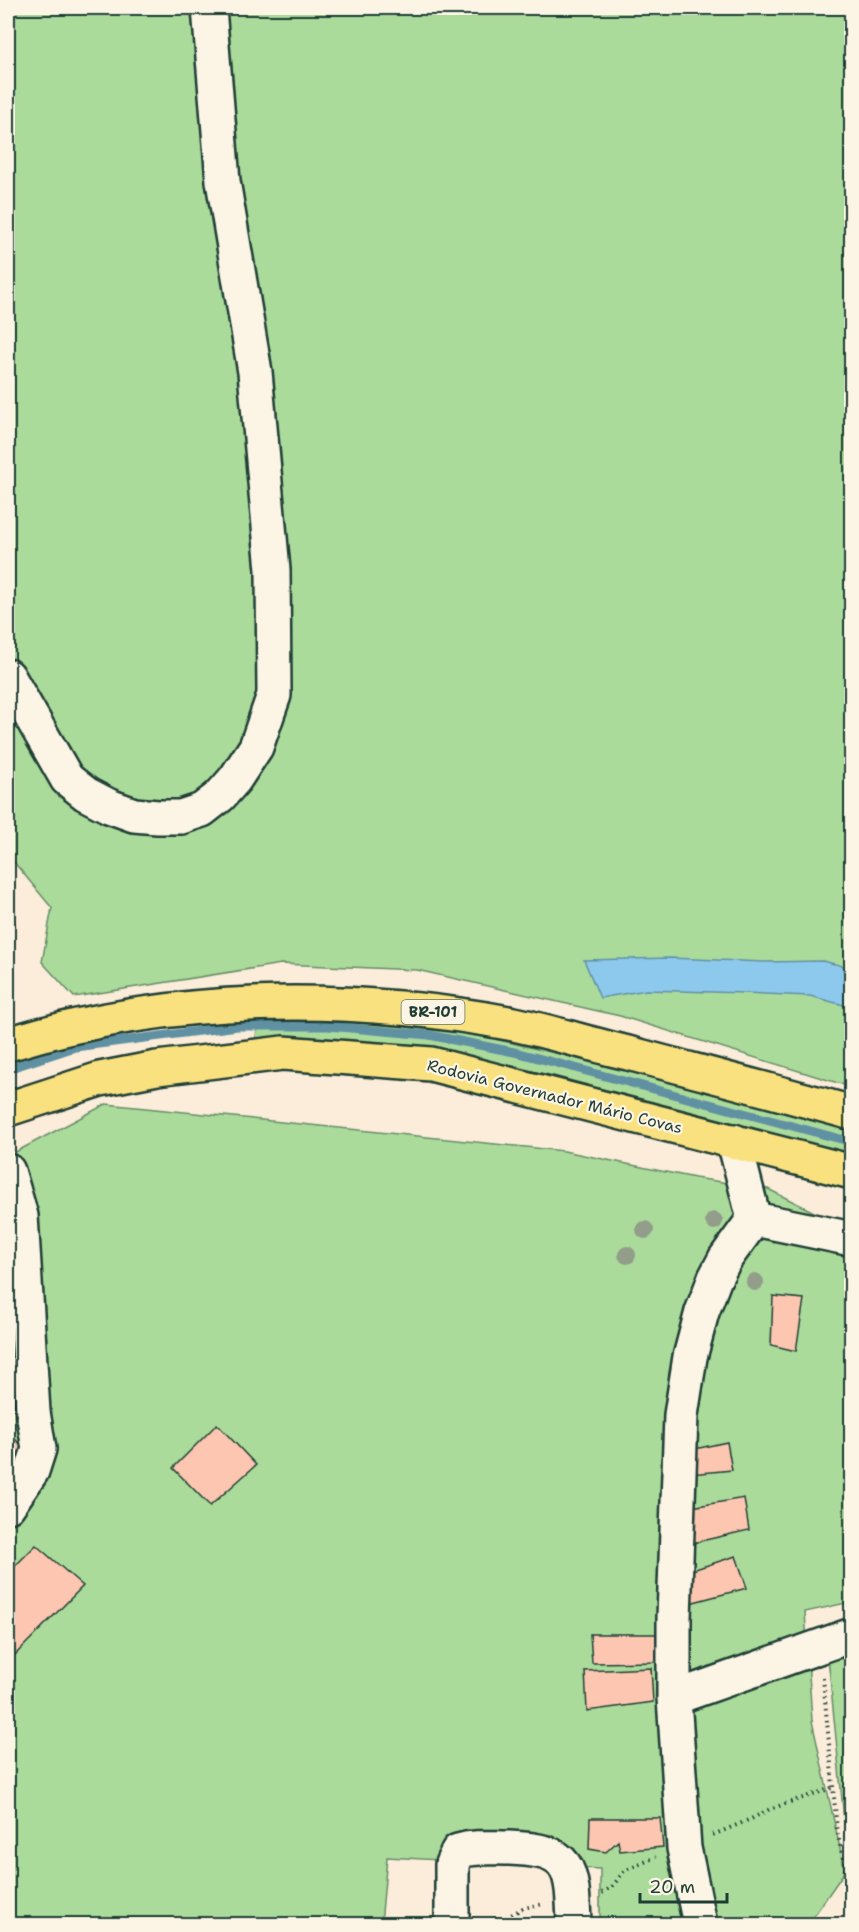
<svg xmlns="http://www.w3.org/2000/svg" width="859" height="1932" viewBox="0 0 859 1932" font-family="'Shantell Sans',sans-serif">
<rect width="100%" height="100%" fill="#fcecda"/>
<filter id="ink" filterUnits="userSpaceOnUse"><feTurbulence type="fractalNoise" baseFrequency=".0167" numOctaves="2"/><feDisplacementMap in="SourceGraphic" scale="12" xChannelSelector="R" yChannelSelector="G"/><feConvolveMatrix kernelMatrix="1 2 1 2 8 2 1 2 1" color-interpolation-filters="sRGB"/></filter>
<g filter="url(#ink)">
<path fill="#abdb9b" stroke="#658c68" stroke-width="1.5" d="M8,8H851V1087L620,1016L417,970L281,964L74,997L42,962L52,908L8,855Z
M258,1016L341,1018L465,1032L640,1073L851,1131V1156L554,1076L424,1048L344,1041L256,1038Z
M106,1104L564,1151L695,1178L768,1189L820,1215L851,1238V1602L805,1612L812,1721L845,1871L811,1920L802,1924H600V1869L387,1857L381,1924H8V1156Z
M851,1648V1851L845,1830L828,1657Z"/>
<path fill="#8dc9ed" stroke="#6191a3" stroke-width="1.5" d="M671,958L764,962L823,961L851,968V1007L810,996L745,993L646,990L600,998L584,960Z"/>
<g fill="none" stroke-linecap="round" stroke-linejoin="round">
<path stroke="#6191a3" stroke-width="9" d="M8,1069L75,1047L238,1026H328L429,1035L519,1053L852,1142"/>
</g>
<path fill="#fdc6b0" stroke="#1f3d34" stroke-width="1.5" d="M8,897L15,925L8,928Z
M773,1296L804,1299L796,1351L771,1345Z
M217,1424L256,1465L210,1506L173,1468Z
M8,1434L26,1448L8,1470Z
M727,1442L732,1470L691,1474L690,1450Z
M744,1498L749,1530L688,1544L692,1507Z
M36,1545L83,1586L8,1662V1573Z
M736,1556L747,1588L686,1604L683,1573Z
M590,1634H656L658,1662L592,1663Z
M651,1668L653,1702L587,1711L585,1671Z
M590,1818H660L663,1847L620,1851L618,1841L606,1852L589,1849Z"/>
<g fill="none" stroke-linecap="round" stroke-linejoin="round">
<defs>
<path id="street" d="M8,676L67,779L86,794L109,806L134,815L158,817H181L202,810L220,796L235,779L256,747L274,695L273,570L255,372L223,181L209,8
M734,1141L754,1219L852,1239
M8,1171L21,1216L33,1412L39,1449L32,1471L8,1506
M674,1698L852,1635
M452,1924V1864L458,1851C475,1846 491,1848 509,1848C572,1850 572,1867 574,1924
M700,1924L684,1848L674,1698V1618L681,1415L690,1357L702,1312L715,1278L725,1259L754,1219"/>
<path id="highway" d="M8,1044C171,994 347,993 514,1024C552,1032 590,1044 628,1053C703,1073 777,1092 852,1113
M8,1109L100,1079L157,1068L283,1053L431,1064L852,1172"/>
</defs>
<use href="#street" stroke="#1f3d34" stroke-width="38"/>
<use href="#highway" stroke="#1f3d34" stroke-width="38"/>
<path stroke="#1f3d34" stroke-width="4" stroke-dasharray="1.5 4.5" stroke-linecap="butt" d="M823,1678L837,1830L852,1904
M713,1835L751,1819L770,1809L832,1788
M602,1893L612,1887L624,1871L656,1857
M496,1924L523,1908L544,1904"/>
<use href="#street" stroke="#fcf5e5" stroke-width="33"/>
<use href="#highway" stroke="#fae180" stroke-width="33"/>
</g>
<g fill="#929d8a">
<circle cx="714" cy="1221" r="9"/>
<circle cx="645" cy="1230" r="9"/>
<circle cx="627" cy="1255" r="9"/>
<circle cx="755" cy="1282" r="9"/>
</g>
</g>
<g text-anchor="middle" stroke-width="4.5" stroke-linejoin="round" paint-order="stroke">
<rect fill="#fcf5e5" stroke="#617469" stroke-width="1.5" x="401.5" y="1000" width="63" height="24" rx="4.5"/>
<g font-size="15" font-weight="bold" fill="#1f3d34">
<text x="433" y="1017">BR-101</text>
</g>
<g font-size="16" fill="#1f3d34" stroke="#fcf5e5">
<text transform="translate(555 1096) rotate(14)" y="6">Rodovia Governador Mário Covas</text>
</g>
</g>
<rect width="859" height="1932" fill="none" stroke="#fcf5e5" stroke-width="30"/>
<rect x="15" y="15" width="829" height="1902" fill="none" stroke="#1f3d34" stroke-width="2" filter="url(#ink)"/>
<path d="M640 1893v9h87v-9" fill="none" stroke="#1f3d34" stroke-width="3"/>
<text x="649" y="1893" font-size="18" fill="#1f3d34" stroke="#fcf5e5" stroke-width="4.5" paint-order="stroke">20 m</text>
</svg>
